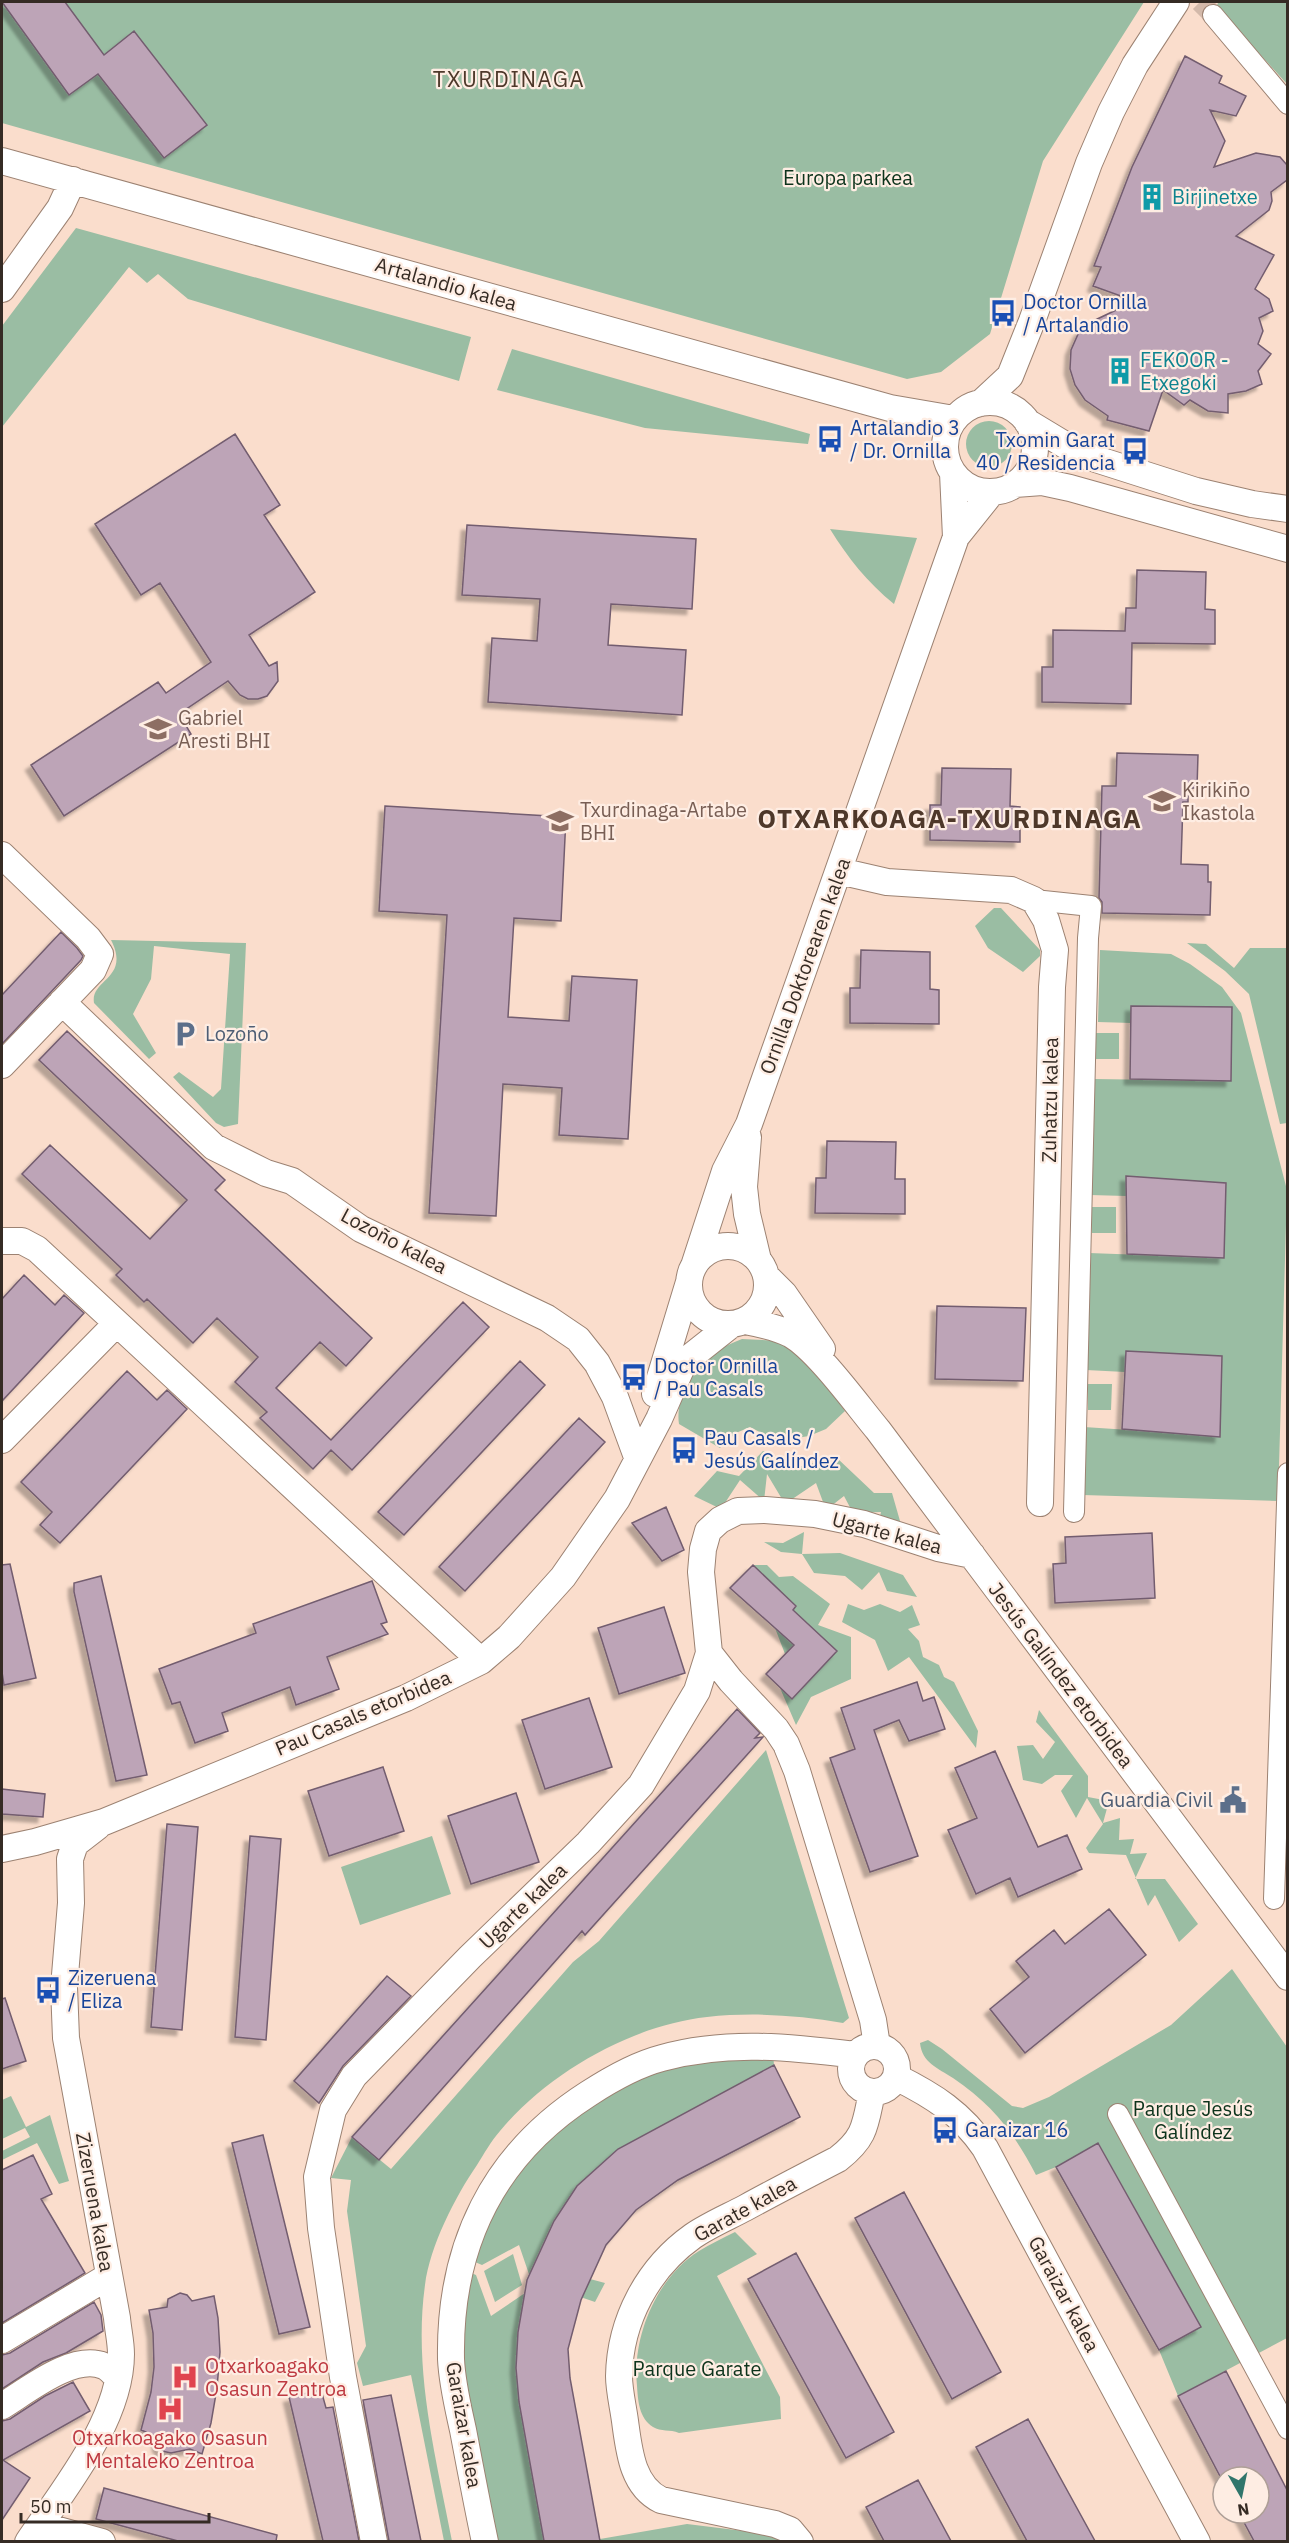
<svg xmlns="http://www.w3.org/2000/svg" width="1289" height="2543" viewBox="0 0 1289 2543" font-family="'IBM Plex Sans',sans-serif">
<defs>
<filter id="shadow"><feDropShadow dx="-5.5" dy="5.5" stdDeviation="1.5" flood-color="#0004"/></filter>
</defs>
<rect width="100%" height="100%" fill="#faddcc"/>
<path fill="#9abda3" d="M2,2H1144L1043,161L990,334L941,372L907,379L2,123Z
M1219,2H1287V84L1216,6Z
M76,228L471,337L459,381L188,299L158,274L147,283L129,267L2,427V326Z
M512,349L810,434L808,444L645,428L497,390Z
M966 444a23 23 0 1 1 46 0a23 23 0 1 1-46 0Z
M830,529L917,538L894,604C867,582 848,558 830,529Z
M994,908H1001L1040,950V956L1023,972L988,948L975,926Z
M111,940L246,943L238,1124L224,1127L216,1123L173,1077L179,1072L213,1097L221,1089L230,954L154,946L151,979L133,1014L156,1053L149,1059L94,1003C90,979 131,979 111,940Z
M1187,943L1206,944L1234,968L1250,948H1287V1123L1280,1124L1249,994L1225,971Z
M1100,950L1171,954L1190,964L1222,987L1241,1013L1287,1190L1278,1501L1083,1495L1084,1427L1220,1436L1222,1356L1126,1351L1125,1372L1086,1370L1089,1253L1224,1258L1126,1196L1090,1195L1095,1079L1230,1081L1131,1007V1023L1098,1022Z
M1095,1033H1119V1059H1095Z
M1092,1207H1116V1233H1092Z
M742,1339C757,1340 781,1339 793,1348C813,1362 831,1391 845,1411L826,1429L809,1436L777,1441L750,1427L736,1433L720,1448L679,1424C675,1400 693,1363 715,1351C724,1346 733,1343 742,1339Z
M1088,1384H1112L1111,1410H1088Z
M763,1451L797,1467L837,1458L874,1493H892L902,1528L879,1521L881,1512L853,1513L844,1496L826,1510L816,1483L785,1504L767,1474L764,1501L740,1480L721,1509L694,1496L717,1471L739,1476Z
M804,1532L802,1554L840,1553L903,1575L917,1597L887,1591L879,1572L862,1590L845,1576L814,1573L802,1554L781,1552L764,1542L783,1543Z
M753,1565H767L779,1577L793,1576L830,1604L818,1625L851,1637V1679L811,1697L796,1725L780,1688L792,1698L785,1654L775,1628L796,1606Z
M848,1604L864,1610L880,1604L900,1612L912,1605L920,1625L908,1629L919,1641L923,1657L939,1665L944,1677L954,1682L978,1731L976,1748L909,1657L888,1671L875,1640L842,1622Z
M1039,1710L1088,1776V1797L1109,1801L1103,1823L1120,1818L1119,1840L1134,1839L1130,1854L1147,1853L1135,1879H1165L1198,1924L1179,1942L1155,1895L1148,1906L1126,1855L1089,1853L1086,1848L1103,1824L1087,1798L1076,1818L1061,1791L1073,1775H1055L1042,1784L1023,1780L1017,1746L1033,1745L1043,1759L1055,1742L1036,1722Z
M766,1750L849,2018L843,2023C798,2015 752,2012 707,2017C632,2025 548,2073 500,2131C491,2141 484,2154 477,2165C455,2197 430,2246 425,2285C413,2371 436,2457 452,2541H444L411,2375L363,2386L357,2363L366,2346L347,2211L351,2180L331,2178L352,2137L391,2169L573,1962L599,1941Z
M432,1836L451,1894L360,1925L341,1867Z
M1232,1969L1287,2047V2338L1178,2396L1159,2350L1201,2327L1099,2144L1056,2167L1036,2175C1014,2133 993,2105 953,2078C938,2068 922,2063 920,2043L928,2040L942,2049L1012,2106L1023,2108L1049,2097L1171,2025Z
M773,2054L774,2065L618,2149L577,2186L554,2221L534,2264L605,2283L595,2302L531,2280L519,2245L482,2265L475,2262L485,2223L514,2172L553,2130L640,2076L682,2063Z
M11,2096L26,2127L50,2115L69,2181L59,2184L37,2143L2,2160V2151L30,2137L25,2128L2,2139V2100Z
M735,2232L757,2254L717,2276L780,2397L781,2419L679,2433C670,2429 661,2432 653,2427C639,2418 638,2401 637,2386C632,2337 656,2278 699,2251C710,2244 723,2238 735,2232Z
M513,2254L522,2285L495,2302L484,2271Z
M469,2272L476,2275L491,2316L525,2293L518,2332L516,2368L519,2402L544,2541H491L456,2363Z
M687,2524L769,2534L787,2541L600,2542V2539Z"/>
<path fill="#bda4b7" stroke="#735d6f" stroke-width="1.5" filter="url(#shadow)" d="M2,2H65L104,55L134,31L207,125L164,158L98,74L69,95Z
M1185,56L1222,76L1219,83L1246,96L1236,116L1210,110L1225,141L1214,167L1256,153L1280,157L1287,165V180L1271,192L1272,201L1269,210L1236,236L1274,255L1255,289L1269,299L1273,311L1259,318L1263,331L1258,344L1271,354L1258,371L1262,384L1246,391L1228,394V413L1208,411L1190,400L1184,405L1163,390L1149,431L1107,420L1108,416L1085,400L1075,385L1070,369L1071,350L1079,332L1091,322L1135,301L1093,286L1101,267L1094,266L1132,167Z
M235,434L280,505L264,515L315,592L249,635L269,666L277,662L278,681L267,696L258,699H248L240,695L228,681L179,714L191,734L64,816L31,765L158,682L166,693L211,662L160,583L141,595L95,524Z
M467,525L696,539L692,609L611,604L608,645L686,650L682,715L488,702L492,638L537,641L540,599L462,595Z
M1137,570L1206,572L1205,609L1215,610V644L1132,643L1131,704L1042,702V667H1053V630L1125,631L1126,608H1136Z
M1117,753L1198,755L1197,788H1188V802H1183L1181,864L1208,865V882H1211L1210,915L1102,913V902L1099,898L1102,786H1116Z
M942,768L1011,769L1010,806L1020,807V842L930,840V805H941Z
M385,806L566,817L561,921L514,918L508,1017L569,1021L572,976L637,980L628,1139L559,1135L562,1088L503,1084L496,1216L429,1213L447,915L379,911Z
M61,932L77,948L83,956L81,960L2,1044V995Z
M861,950L930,952V989L939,990V1024L850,1023V988H860Z
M1131,1006L1232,1007L1231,1081L1130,1079Z
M67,1031L225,1180L215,1190L372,1338L346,1366L320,1342L276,1388L331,1440L463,1302L489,1327L352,1470L331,1450L313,1469L260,1418L267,1412L235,1382L258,1357L217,1318L193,1343L147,1299L144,1302L116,1275L122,1269L22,1174L50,1145L150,1239L187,1200L39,1060Z
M827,1141L896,1142L895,1179H905V1214L815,1213L816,1178H826Z
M1126,1176L1226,1183L1224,1258L1127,1254Z
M24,1275L55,1305L64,1295L84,1313L2,1401V1299Z
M937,1306L1026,1308L1023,1381L935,1379Z
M1126,1351L1222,1356L1220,1437L1122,1429Z
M520,1361L545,1385L404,1535L378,1512Z
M127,1371L157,1400L167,1390L187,1409L60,1543L40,1525L52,1512L21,1482Z
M579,1418L605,1442L465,1591L439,1567Z
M666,1507L684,1550L662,1561L632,1523Z
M1152,1533L1155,1598L1055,1603L1053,1564L1066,1563L1065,1537Z
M10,1564L36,1678L4,1685L2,1672V1565Z
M753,1565L796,1606L793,1610L837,1651L792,1699L766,1674L794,1645L730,1588Z
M101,1576L147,1775L116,1781L74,1592V1583Z
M372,1581L387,1622L381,1624L388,1634L327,1657L339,1689L296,1705L290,1687L222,1713L228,1731L195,1743L180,1702L172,1704L159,1669L256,1633L253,1624Z
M664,1607L685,1673L619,1694L598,1628Z
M917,1682L923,1701L934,1697L945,1729L909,1741L899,1720L874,1730L918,1856L870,1872L830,1758L855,1749L841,1708Z
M589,1698L612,1767L545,1789L522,1720Z
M737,1709L760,1733L755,1738L763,1737L585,1935L582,1931L379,2160L352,2137Z
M995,1751L1038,1847L1067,1835L1082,1869L1018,1897L1010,1878L976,1894L948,1830L977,1818L955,1768Z
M383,1767L404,1831L329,1856L308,1791Z
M2,1789L45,1794L43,1817L2,1814Z
M516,1793L539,1862L471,1884L448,1816Z
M167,1824L198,1827L182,2030L151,2027Z
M250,1836L281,1839L266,2040L235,2037Z
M1109,1909L1146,1955L1025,2053L990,2009L1029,1977L1016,1961L1054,1930L1065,1944Z
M387,1976L411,1996L343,2066L319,2103L294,2081Z
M5,1998L26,2061L2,2069V1999Z
M774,2065L800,2117L678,2180L636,2210L606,2245L581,2300L568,2349L570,2378L600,2541H544L519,2402L516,2368L518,2332L527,2280L554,2221L577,2186L618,2149Z
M263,2135L310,2327L279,2334L232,2143Z
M1098,2143L1201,2327L1159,2350L1056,2167Z
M33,2155L52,2194L41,2199L85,2273L2,2323V2170Z
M904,2192L1001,2372L952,2399L855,2218Z
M796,2253L894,2432L846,2458L748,2279Z
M180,2293L187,2295L192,2301L214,2296L218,2318L220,2352L217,2388L211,2423L202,2454L190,2449L171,2453L162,2451L158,2446V2437L141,2430L151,2392L154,2367L153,2333L149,2310L167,2307L168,2299Z
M94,2302L101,2315L103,2331L66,2353L43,2362L2,2389V2355L10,2353Z
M1226,2371L1287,2490V2541H1254L1239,2513H1259V2477H1223V2482L1178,2396Z
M73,2382L90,2411L3,2460L30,2478L2,2520V2421L10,2419L45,2396Z
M321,2390L326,2408L333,2407L359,2541H323L289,2397Z
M391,2395L421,2541H389L363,2400Z
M1028,2419L1095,2541H1027L976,2447Z
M918,2480L951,2541H884L866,2507Z
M104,2488L277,2535L276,2541H178L96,2519Z"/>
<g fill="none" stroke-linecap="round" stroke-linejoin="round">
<path stroke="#d3b9aa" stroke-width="20" stroke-dasharray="20 10" stroke-linecap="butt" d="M1200,2L1213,15"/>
<defs>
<path id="pedestrian" d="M1213,15L1288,104
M1034,900L1091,906L1088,938L1074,1512
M1274,1899L1288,1473
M1118,2114L1288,2429"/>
<path id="minor" d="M2,161L890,408L954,419
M2,289L60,208L73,180
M945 447a45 45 0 1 1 90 0a45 45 0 1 1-90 0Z
M981,403L1010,376L1032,321L1089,163L1111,112L1135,65L1176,2
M1027,422L1080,454L1196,491L1252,504L1288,509
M953,473L956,537
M1015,484L1042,482L1070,488L1288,549
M2,855L88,938L100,954L93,970L2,1065
M839,871L887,882L1011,890L1034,900L1046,920L1055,950L1052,987L1040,1503
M62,1002L214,1147L266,1173L292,1181L361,1229L547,1318L578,1339L597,1363L615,1397L637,1457
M748,1137L744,1187L747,1214L758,1260
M2,1241H22L37,1249L481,1661
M689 1285a39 39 0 1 1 78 0a39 39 0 1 1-78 0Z
M694,1266L725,1171L749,1124L956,537L992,492
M766,1276L784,1294L822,1349
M745,1321C761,1324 776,1327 790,1334C817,1349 857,1405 878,1430L1288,1977
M655,1394L689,1282
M2,1440L116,1324
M709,1653L731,1681L776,1729L786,1744L797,1771L873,2020L877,2046
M2,1849L35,1842L104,1822L406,1698L481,1661L509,1637L563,1577L617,1499L659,1419L684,1362L732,1324
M851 2069a23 23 0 1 1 46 0a23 23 0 1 1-46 0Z
M896,2077C934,2096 961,2113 985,2148L1197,2542
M2,2340L109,2276
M2,2406C27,2391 73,2353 104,2366C109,2368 114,2374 118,2378
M40,2525L102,2542
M28,2542C64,2489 121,2420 121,2354C121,2342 118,2330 117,2318L66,2038L64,1987L71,1903L70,1859L75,1844L97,1827
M374,2542L343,2377L321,2228L317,2177L333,2110L354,2076L470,1957L588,1843L641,1785L697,1691L709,1653L701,1572L703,1549L708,1531L720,1520L738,1511L765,1510L815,1514L864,1524L938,1548L972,1555
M485,2542C477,2504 470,2467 463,2430C458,2407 452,2383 451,2359C449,2246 493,2155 588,2094C611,2079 635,2065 662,2058C726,2040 790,2047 855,2055
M800,2542L790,2530L775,2524L661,2500C632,2486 629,2450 625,2421C623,2406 619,2390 619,2376C620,2320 648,2268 693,2236C709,2225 728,2217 745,2208C776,2191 807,2175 838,2159C866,2137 865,2125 872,2092"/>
</defs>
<use href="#pedestrian" stroke="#9c8272" stroke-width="22"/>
<use href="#minor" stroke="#9c8272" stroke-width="28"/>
<use href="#pedestrian" stroke="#fff" stroke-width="20"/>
<use href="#minor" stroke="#fff" stroke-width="26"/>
</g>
<defs>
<symbol id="building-bare" viewBox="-9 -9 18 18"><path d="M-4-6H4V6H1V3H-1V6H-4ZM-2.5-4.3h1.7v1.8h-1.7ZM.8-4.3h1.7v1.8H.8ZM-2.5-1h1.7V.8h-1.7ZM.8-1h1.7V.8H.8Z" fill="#0f9aa8" stroke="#feede3" stroke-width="2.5" paint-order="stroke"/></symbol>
<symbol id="bus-bare" viewBox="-9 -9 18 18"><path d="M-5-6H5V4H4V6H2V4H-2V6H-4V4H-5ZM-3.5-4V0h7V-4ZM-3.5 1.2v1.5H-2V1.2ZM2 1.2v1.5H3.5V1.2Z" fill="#1a4fb4" stroke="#feede3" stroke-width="2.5" paint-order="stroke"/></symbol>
<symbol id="school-bare" viewBox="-9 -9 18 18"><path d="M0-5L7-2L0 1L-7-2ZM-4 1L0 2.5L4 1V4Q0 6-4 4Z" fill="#8d6e63" stroke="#feede3" stroke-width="2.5" paint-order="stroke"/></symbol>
<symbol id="parking-bare" viewBox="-9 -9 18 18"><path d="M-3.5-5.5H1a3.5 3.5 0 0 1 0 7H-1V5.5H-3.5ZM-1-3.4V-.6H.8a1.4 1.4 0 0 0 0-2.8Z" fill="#5c6f8a" stroke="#feede3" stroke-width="2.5" paint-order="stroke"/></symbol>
<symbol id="civic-bare" viewBox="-9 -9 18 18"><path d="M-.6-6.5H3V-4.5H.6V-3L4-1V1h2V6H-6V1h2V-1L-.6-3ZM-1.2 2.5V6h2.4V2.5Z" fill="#5c6f8a" stroke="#feede3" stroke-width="2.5" paint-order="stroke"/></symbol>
<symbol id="hospital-bare" viewBox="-9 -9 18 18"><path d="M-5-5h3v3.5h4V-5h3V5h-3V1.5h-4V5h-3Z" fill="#e0444e" stroke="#feede3" stroke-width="2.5" paint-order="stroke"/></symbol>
</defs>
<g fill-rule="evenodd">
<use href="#building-bare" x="1133" y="178" width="38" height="38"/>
<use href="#bus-bare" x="984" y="294" width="38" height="38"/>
<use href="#building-bare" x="1101" y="352" width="38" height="38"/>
<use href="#bus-bare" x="811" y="420" width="38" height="38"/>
<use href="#bus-bare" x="1116" y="432" width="38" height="38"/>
<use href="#school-bare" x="139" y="710" width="38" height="38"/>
<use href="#school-bare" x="1143" y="782" width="38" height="38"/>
<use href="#school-bare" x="541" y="802" width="38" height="38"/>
<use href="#parking-bare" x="166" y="1015" width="38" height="38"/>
<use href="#bus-bare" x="615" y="1358" width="38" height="38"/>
<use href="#bus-bare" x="665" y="1431" width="38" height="38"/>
<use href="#civic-bare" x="1214" y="1781" width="38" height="38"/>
<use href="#bus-bare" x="29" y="1971" width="38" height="38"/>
<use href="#bus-bare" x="926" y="2111" width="38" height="38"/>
<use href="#hospital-bare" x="166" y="2358" width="38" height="38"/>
<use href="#hospital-bare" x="151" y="2390" width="38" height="38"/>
</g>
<g text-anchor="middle" stroke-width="4.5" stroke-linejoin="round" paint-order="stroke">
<g font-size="20" fill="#0c331b" stroke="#feede3">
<text x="848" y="185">Europa parkea</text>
<text x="1193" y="2116">Parque Jesús<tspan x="1193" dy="23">Galíndez</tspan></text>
<text x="697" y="2376">Parque Garate</text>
</g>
<g font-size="20" fill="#0d838f" stroke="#feede3" text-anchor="start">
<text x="1172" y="204">Birjinetxe</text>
<text x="1140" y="367">FEKOOR -<tspan x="1140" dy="23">Etxegoki</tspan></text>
</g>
<g font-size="20" fill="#352b24" stroke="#feede3">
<text transform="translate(446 284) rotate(16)" y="7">Artalandio kalea</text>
<text transform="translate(805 966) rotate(-70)" y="7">Ornilla Doktorearen kalea</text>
<text transform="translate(1050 1100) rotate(-89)" y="7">Zuhatzu kalea</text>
<text transform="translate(394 1241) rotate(28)" y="7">Lozoño kalea</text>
<text transform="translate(887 1533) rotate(15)" y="7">Ugarte kalea</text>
<text transform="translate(1061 1675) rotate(53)" y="7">Jesús Galíndez etorbidea</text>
<text transform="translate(363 1713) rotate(-23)" y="7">Pau Casals etorbidea</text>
<text transform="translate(523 1906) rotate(-44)" y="7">Ugarte kalea</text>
<text transform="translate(95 2202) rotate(80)" y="7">Zizeruena kalea</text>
<text transform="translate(745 2209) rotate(-29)" y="7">Garate kalea</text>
<text transform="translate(1064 2294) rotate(62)" y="7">Garaizar kalea</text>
<text transform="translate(464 2425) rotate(80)" y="7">Garaizar kalea</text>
</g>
<g font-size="20" fill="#164399" stroke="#feede3" text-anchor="start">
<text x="1023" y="309">Doctor Ornilla<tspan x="1023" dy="23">/ Artalandio</tspan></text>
<text x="850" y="435">Artalandio 3<tspan x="850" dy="23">/ Dr. Ornilla</tspan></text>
<text x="1115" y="447" text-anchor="end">Txomin Garat<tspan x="1115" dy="23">40 / Residencia</tspan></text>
<text x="654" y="1373">Doctor Ornilla<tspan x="654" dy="23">/ Pau Casals</tspan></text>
<text x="704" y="1445">Pau Casals /<tspan x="704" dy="23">Jesús Galíndez</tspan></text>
<text x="68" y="1985">Zizeruena<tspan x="68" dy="23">/ Eliza</tspan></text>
<text x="965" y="2137">Garaizar 16</text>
</g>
<g font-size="20" fill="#785e54" stroke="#feede3" text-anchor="start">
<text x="178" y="725">Gabriel<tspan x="178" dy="23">Aresti BHI</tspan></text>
<text x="1182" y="797">Kirikiño<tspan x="1182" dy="23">Ikastola</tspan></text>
<text x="580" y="817">Txurdinaga-Artabe<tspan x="580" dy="23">BHI</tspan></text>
</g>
<g font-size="20" fill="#4e5e75" stroke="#feede3" text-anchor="start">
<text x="205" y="1041">Lozoño</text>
<text x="1213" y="1807" text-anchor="end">Guardia Civil</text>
</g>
<g font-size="20" fill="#be3a42" stroke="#feede3" text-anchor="start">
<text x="205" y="2373">Otxarkoagako<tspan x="205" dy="23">Osasun Zentroa</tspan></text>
<text x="170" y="2445" text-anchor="middle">Otxarkoagako Osasun<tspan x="170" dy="23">Mentaleko Zentroa</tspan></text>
</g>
<g font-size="22" letter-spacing="1.5" fill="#4e382a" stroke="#feede3">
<text x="509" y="87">TXURDINAGA</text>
</g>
<g font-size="26" font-weight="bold" letter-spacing="1.5" fill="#4e382a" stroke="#feede3">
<text x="950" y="828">OTXARKOAGA-TXURDINAGA</text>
</g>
</g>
<rect width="1289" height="2543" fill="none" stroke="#352b24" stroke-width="6"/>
<g transform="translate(1241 2495) rotate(171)"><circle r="28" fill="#feede3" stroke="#ae9f97" stroke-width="1.5"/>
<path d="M0-4.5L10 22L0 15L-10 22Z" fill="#31766c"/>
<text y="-9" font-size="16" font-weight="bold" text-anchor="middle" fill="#352b24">N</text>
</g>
<path d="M21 2513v9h188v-9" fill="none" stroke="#352b24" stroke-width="3"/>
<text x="30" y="2513" font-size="18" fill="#352b24" stroke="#feede3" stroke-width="4.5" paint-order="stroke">50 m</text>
</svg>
